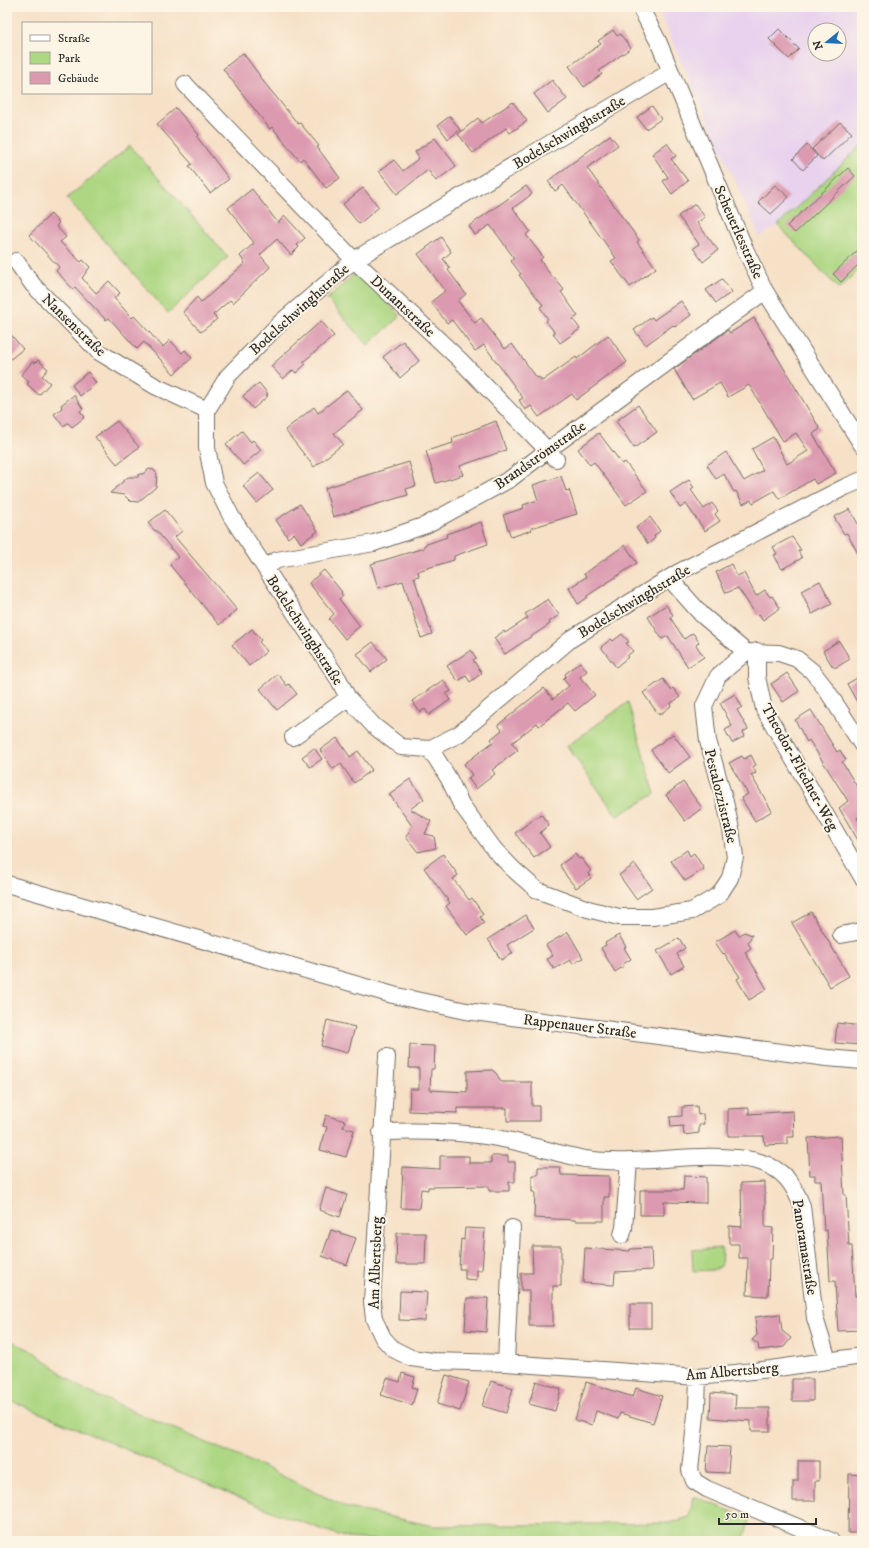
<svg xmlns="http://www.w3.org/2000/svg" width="869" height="1548" viewBox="0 0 869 1548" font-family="'IM FELL DW Pica',serif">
<rect width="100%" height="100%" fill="#fcf5e5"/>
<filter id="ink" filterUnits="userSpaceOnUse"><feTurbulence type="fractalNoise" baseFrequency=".025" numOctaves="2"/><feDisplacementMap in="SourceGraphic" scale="8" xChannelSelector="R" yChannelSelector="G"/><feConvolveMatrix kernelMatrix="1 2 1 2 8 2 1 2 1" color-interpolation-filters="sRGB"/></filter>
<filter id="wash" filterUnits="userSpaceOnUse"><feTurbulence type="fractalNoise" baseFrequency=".012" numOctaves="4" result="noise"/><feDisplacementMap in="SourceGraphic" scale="16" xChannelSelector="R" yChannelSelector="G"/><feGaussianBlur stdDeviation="0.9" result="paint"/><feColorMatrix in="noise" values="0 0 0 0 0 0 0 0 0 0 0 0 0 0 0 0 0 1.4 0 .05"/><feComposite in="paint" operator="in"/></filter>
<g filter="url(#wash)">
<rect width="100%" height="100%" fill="#f6e0c6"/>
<path fill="#e8d2ee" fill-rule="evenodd" d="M657,7H862V145L778,225L760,237ZM815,30H839V54H815Z"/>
<path fill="#add783" stroke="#6c8157" d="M862,145V267L839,289L778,225Z
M130,146L228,257L168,313L67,198Z
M359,270L400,316L368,345L327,299Z
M628,702L655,794L617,816L567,746Z
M722,1248L721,1266L715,1270L693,1271L692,1250Z
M7,1339L34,1352L82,1389L268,1469L348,1508L434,1526L670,1523L689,1517L694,1496L750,1519L743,1541H388L347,1538L276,1513L7,1399Z"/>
<g id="blocks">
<path fill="#dc9ab0" d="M779,29L799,49L789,59L769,39Z
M613,30L617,36L620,34L631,48L599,71L602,74L584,87L569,66L601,44L598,41Z
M243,53L260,76H259L298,124L300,123L319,146L317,147L340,178L326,188L303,158L300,161L272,127L270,129L223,69Z
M552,80L567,99L548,113L534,94Z
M513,102L527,121L510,133L506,128L473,153L458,134L478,118L482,123Z
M652,106L661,119L646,129L637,117Z
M176,108L199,135L197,137L229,179L210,193L189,166L192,164L157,124Z
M450,116L460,130L448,139L438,125Z
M840,122L852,133L823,161L812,149Z
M610,135L618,145L587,168L639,240L637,242L656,268L630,287L611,261L616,258L563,185L555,191L548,181Z
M435,138L456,166L436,181L428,170L397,194L379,171L394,160L403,171L419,158L415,152Z
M667,143L676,156L671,159L688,181L672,194L663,181L668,177L652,154Z
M807,145L817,156L803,170L793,159Z
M848,168L855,176L795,233L787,226Z
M775,185L789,197L771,214L758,202Z
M526,186L532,194L513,208L530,231L526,235L543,257L540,260L553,278L554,277L564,290L561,292L578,316L573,319L580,329L560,343L553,333H555L546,321L548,319L540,307L543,305L519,275L521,274L511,261L514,258L499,237L490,225L475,235L469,226Z
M363,188L379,207L359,224L343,204Z
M252,189L278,223L285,216L305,238L297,245L299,247L291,255L277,239L260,255L270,267L233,303L230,300L213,315L217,319L201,332L183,312L197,297L201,302L204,300L245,263L240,256L254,243L228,208Z
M695,204L705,217L697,223L718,250L703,262L693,248L699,244L678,216Z
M51,214L59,223L56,226L66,237L60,242L81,262L83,260L90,267L82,278L96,293L109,281L120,293L114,298L132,318L134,316L163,347L170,340L182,353L185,350L192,358L174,374L144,342L137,349L109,318L106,320L75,287L73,289L56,271L59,267L29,235Z
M441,237L451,252L443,259L450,268L448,270L466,294L458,301L475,323L481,318L505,349L512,344L537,378L539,377L542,381L576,357L577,359L608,335L627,362L576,400L572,394L539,417L531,406L525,410L519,400L523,398L484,345L475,351L452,320L447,323L431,302L445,291L418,254Z
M862,246V261L841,282L833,274Z
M722,279L732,292L716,303L706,290Z
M681,301L691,315L675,327L673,325L646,345L634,330L652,317L654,320Z
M754,318L820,429L813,434L836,473L816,484L813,479L779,499L774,491L753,503L751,500L743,504L736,491L734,492L724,474L716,479L707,465L726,452L744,481L763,470L752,449L773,437L787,464L808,451L796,433L783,441L749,385L728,397L720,383L692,399L674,369L728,330L730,333Z
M321,321L334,336L303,362L306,364L296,373L293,370L283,379L271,366Z
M7,330L23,349L7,362Z
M403,341L419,361L400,378L383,357Z
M38,360L48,369L42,376L50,383L39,395L27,384L29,382L21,375L33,361L35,363Z
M88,372L96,383L80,396L72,385Z
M259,383L268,394L266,395L268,396L253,409L243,396Z
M347,390L363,410L334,433L343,444L314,467L285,430L314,407L318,413Z
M74,395L83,409L80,411L85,417L72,427L68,423L63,426L54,414L62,408L61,405Z
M638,405L657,432L634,448L616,421Z
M117,421L139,447L117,464L95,437Z
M496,421L506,450L460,466L463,475L436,483L426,451L453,443L452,438Z
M242,431L251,442L253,440L261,450L243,465L226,444Z
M599,433L622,464L625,462L647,491L626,505L594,462L590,465L578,449Z
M409,462L416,486L406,489L408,495L333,517L325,488Z
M149,469L154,470L157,474L156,487L138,502L130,501L124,495L110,493L128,477H138L139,474H143Z
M259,473L273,490L257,503L243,486Z
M561,476L566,491L569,490L577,514L531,528L532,530L511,537L503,515L524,508L523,505L538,500L533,485Z
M689,480L694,488L691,490L704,509L712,503L718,511L715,514L720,521L705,531L686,504L680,508L670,492Z
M300,504L318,531L301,543L294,533L288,538L276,520Z
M850,509L859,526L862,524V561L847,533L844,534L834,517Z
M165,510L182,531L175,537L237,610L219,625L170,565L178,557L156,530L155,531L148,523Z
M650,517L660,531L654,536L655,538L648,544L636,528Z
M481,522L488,544L454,556V560L418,571L419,576L414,577L432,634L421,638L403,581L378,588L371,564L424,548V545L447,537L446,534Z
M792,537L801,550L798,551L802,558L782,569L774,555L777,554L773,547Z
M625,545L637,563L587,596V598L578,604L569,588L586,577L584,574Z
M731,564L737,576L744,573L756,596L765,590L770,597L772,596L780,608L763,620L759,614L757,616L738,588L726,593L716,572Z
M324,570L342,592L341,593L343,596L339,599L360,626L345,639L329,619L334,614L309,583Z
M820,581L832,604L812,614L801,591Z
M548,599L559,615L549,622L550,624L505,654L494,638L504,631L505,633L528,618L525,614Z
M666,605L673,615L670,617L684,639L693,633L699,642L696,645L704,657L688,667L668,636L662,639L648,617Z
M252,629L261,640L259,642L267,651L249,666L232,645Z
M622,634L629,642L626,643L633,651L627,656L628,657L616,667L601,647L611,639L613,641Z
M839,641L850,659L837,667H833L823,651Z
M373,642L387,659L371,672L357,654Z
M471,650L476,658L473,660L482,673L470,682L466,676L458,681L447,666Z
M580,662L587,671L580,677L595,695L575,711L568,703L539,726L537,723L512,743L518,750L492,770L495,774L476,789L468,778L472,775L464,764L493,742L491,739L502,730L498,725L544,688L553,699L569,686L563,679L566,676L565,674Z
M787,673L799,691L783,702L771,684Z
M278,674L287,686L289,684L297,694L277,710L260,689Z
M862,675V711L847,684Z
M663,679L671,690L673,688L680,697L670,704L671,706L659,715L643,693Z
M443,680L451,691L446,694L450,700L429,715L425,709L420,712L412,701Z
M735,694L742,707L737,710L748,729L743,732L745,736L732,743L725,730L732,726L720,703Z
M811,710L837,752L840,750L846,760L842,762L862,795V815L857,818L860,823L862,822V847L839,808L848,801L809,740L807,742L795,720Z
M673,734L690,757L668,773L651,750Z
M337,738L350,757L358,751L372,770L354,783L341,764L333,769L320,750Z
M314,748L322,759L310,767L302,757Z
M751,755L756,765L753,767L756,773L751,775L772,811L755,821L741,798L748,794L729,763L742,756L744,759Z
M410,779L424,799L410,809L431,821L425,834L434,836L436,848L418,852L406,837L412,826L389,794Z
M683,782L702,808L685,821L666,795Z
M541,814L549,825L540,833L550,847L534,858L515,833Z
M687,850L690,856L694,853L704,869L685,881L671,861Z
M443,854L458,875L453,879L469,900L472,898L483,914L480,917L484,923L467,935L446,906L450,903L424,868Z
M575,854L579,859L581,858L591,871L588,873L591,878L576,888L567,877L560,865Z
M635,864L652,888L636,899L619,875Z
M811,912L849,976L830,987L792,923Z
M526,915L534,928L507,945L513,953L501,960L488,939Z
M735,930L739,936L744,932L752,935L748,943L751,948L745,952L767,989L749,1000L737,979L740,977L724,953L723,954L715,942Z
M568,932L583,958L573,964L570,960L554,969L547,959L553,956L546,945Z
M619,935L626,947L624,948L631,959L623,964L624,966L615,972L601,948L606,945L605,943Z
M679,938L685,948L677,954L684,966L671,974L657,951Z
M327,1020L355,1027L348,1053L321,1046Z
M837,1023L862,1026V1045L835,1043Z
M410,1045L435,1046L434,1069H431L430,1090L467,1092V1071L492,1070L496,1073L501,1082H532V1106H539V1121H507V1108H457V1113L409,1111L410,1089H419V1068H409Z
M697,1106L698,1115L703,1114L704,1124L699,1125V1133L684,1135L683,1126L671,1127L670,1117L682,1116V1107Z
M749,1108V1114L793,1111L794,1137H787V1144L765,1145L764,1136H728V1109Z
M326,1115L345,1121L343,1127L354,1130L346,1157L320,1150L327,1127L323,1126Z
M841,1136L844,1195H846L849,1246H852L855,1296L860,1295L862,1330L838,1331L835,1281H830L827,1230L824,1231L821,1181H815V1175H810L808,1138Z
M440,1156H469V1163H491V1156H508V1162H515V1182H509V1191H489V1186L428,1187V1190L421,1189L419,1209L401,1208L403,1167L440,1169Z
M538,1167H560L561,1175L609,1176V1197H604V1221H575V1220L534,1218L535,1192H532V1175H538Z
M684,1176L706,1177V1203L664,1202V1215H640V1190H683Z
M765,1182V1227L773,1228L772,1259H769L768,1296L747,1295L748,1258H739V1244H729V1226L742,1227L741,1183Z
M326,1188L347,1195L340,1217L319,1210Z
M465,1228L485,1229L482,1270H477V1280L465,1279V1269H459L461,1239L464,1240Z
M331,1230L356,1238L347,1265L322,1256Z
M397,1233H426L425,1264H396Z
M532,1246H561V1286H553V1326H529V1290H521V1273H533Z
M585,1248L630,1251V1249L651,1248L652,1270L615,1272L614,1285L583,1283Z
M400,1291L427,1292L425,1321L399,1320Z
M467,1298H488L486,1332L465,1330Z
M630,1304H651V1328H630Z
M780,1314L782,1331L791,1338L784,1347L759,1350L758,1344L752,1340L757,1335L755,1317Z
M402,1373L415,1377L412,1387L417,1389L412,1405L381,1395L387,1378L400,1382Z
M446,1375L469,1382L460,1411L437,1404Z
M792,1379H813V1401H792Z
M491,1381L513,1388L506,1413L482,1406Z
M536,1381L561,1389L555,1411L529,1404Z
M586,1382L633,1397L636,1388L662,1396L653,1423L620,1413L618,1419L596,1411L592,1425L575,1420Z
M711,1393L736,1395L735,1408H770V1431H751V1421L710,1418Z
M708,1446L730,1447L728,1473L706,1472Z
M798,1461H819V1481H815V1501H793V1481H798Z
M849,1474L862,1475V1533H848Z"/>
</g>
</g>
<g filter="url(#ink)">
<use href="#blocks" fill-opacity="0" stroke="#726a61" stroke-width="1"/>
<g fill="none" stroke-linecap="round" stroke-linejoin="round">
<defs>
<path id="minor" d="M640,7L658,41L745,249L765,291L862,445
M670,72L354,260L281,322L228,376L207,410V448L214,483L231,516L339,680L348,698L374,726L401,747L429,749L459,734L571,639L679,572L845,487L862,480
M185,84L354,260L460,360L556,459
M16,261L33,285L99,352L155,386L207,410
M265,568L277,560L374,543L426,525L510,479L548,450L765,291
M669,578L702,615L746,652L779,653L797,659L812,671L826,689L862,745
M757,651V677L764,709L862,877
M293,737L348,698
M429,749L436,758L449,779L461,804L494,849L513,869L537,890L588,909L619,917H652L692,911L719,895L730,878L735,857L731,829L725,802L708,741L704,706L718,676L746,652
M7,884L393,995L466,1011L827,1058L862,1061
M841,935L862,931
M387,1057L372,1301L374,1319L383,1338L393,1349L411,1358L432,1361L506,1363L698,1377L771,1369L862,1356
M381,1132C422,1131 462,1131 502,1139C530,1144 557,1154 585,1159C630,1166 676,1155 721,1157C734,1158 748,1158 760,1162C784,1170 793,1183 802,1206L815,1318L828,1360
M622,1235L624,1228L629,1161
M506,1363L512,1228
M698,1377L697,1406L690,1470L694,1481L707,1489L831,1541"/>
</defs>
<use href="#minor" stroke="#726a61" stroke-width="18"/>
<use href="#minor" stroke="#fff" stroke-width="16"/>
</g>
</g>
<g text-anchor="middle" stroke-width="4" stroke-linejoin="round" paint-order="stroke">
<g font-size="15" fill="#2b2b2b" stroke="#fcf5e5">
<text transform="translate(569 132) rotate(-31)" y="5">Bodelschwinghstraße</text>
<text transform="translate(739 232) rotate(66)" y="5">Scheuerlesstraße</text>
<text transform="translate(403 306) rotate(43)" y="5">Dunantstraße</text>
<text transform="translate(299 309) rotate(-42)" y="5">Bodelschwinghstraße</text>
<text transform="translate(74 325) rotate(44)" y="5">Nansenstraße</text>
<text transform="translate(540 455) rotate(-35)" y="5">Brandströmstraße</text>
<text transform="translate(634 601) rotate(-31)" y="5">Bodelschwinghstraße</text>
<text transform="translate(305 630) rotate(57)" y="5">Bodelschwinghstraße</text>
<text transform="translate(800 767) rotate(61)" y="5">Theodor-Fliedner-Weg</text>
<text transform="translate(721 796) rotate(76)" y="5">Pestalozzistraße</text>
<text transform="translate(580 1026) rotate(7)" y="5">Rappenauer Straße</text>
<text transform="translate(805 1247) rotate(81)" y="5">Panoramastraße</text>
<text transform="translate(375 1263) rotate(-88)" y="5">Am Albertsberg</text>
<text transform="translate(732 1371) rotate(-5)" y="5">Am Albertsberg</text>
</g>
</g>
<rect width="869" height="1548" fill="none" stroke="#fcf5e5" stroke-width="24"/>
<rect x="22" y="22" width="130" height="72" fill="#fcf5e5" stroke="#a8a49b"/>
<rect x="30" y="35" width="20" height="6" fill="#ffffff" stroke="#a8a49b"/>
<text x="58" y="42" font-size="12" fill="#2b2b2b">Straße</text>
<rect x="30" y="52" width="20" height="12" fill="#add783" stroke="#a8a49b"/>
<text x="58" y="62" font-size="12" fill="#2b2b2b">Park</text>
<rect x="30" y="72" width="20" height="12" fill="#dc9ab0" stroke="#a8a49b"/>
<text x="58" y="82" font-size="12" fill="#2b2b2b">Gebäude</text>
<g transform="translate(827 42) rotate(252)"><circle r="19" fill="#fcf5e5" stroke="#a8a49b"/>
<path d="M0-3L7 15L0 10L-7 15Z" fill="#1f6fb2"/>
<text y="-6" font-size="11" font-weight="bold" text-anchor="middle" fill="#2b2b2b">N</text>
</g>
<path d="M719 1518v6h97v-6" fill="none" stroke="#2b2b2b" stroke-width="2"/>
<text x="725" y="1518" font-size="12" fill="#2b2b2b" stroke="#fcf5e5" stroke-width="3" paint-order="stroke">50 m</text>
</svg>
